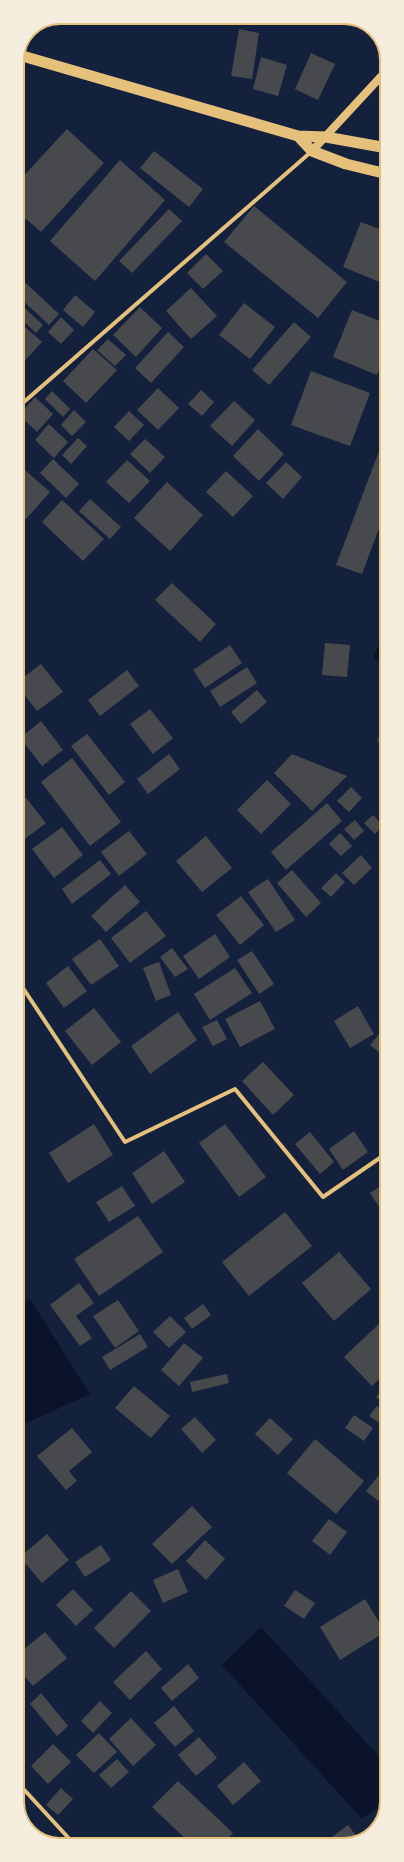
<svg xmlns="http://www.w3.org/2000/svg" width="404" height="1862" viewBox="0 0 404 1862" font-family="Signika,sans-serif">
<rect width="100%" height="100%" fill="#14213d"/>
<path fill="#0b132b" d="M387,625V664L373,658Z
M30,1299L90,1394L22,1425L17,1418V1305Z
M261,1627L387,1765V1800L362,1819L222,1665Z"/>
<path fill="#48494c" d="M239,29L259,33L252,79L231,76Z
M311,53L335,64L318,100L295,89Z
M261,57L287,65L278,96L253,89Z
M67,129L104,163L41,232L17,211V183Z
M154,151L203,189L189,207L140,168Z
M120,160L165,200L95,281L50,241Z
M254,206L347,282L318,318L224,242Z
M169,209L182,221L132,273L119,261Z
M361,222L387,232V285L343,267Z
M206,254L223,271L203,289L187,273Z
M17,275L59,314L49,325L17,295Z
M191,288L217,316L191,339L166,311Z
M75,295L95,312L83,327L63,310Z
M17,301L43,325L36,333L17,315Z
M244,303L275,327L250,359L219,335Z
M140,307L162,328L136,357L113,335Z
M352,310L387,324V350L377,375L333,357Z
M61,317L74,330L61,344L48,332Z
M17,320L42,342L19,367L17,366Z
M294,322L311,337L269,385L252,370Z
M168,332L184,347L151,383L135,368Z
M108,339L126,355L115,366L97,350Z
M93,349L117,370L86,403L63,381Z
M311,371L370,393L350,446L291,425Z
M158,388L179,408L158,430L137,410Z
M201,390L214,402L202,416L188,404Z
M52,391L70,409L63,417L45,399Z
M35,397L53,414L37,432L19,415Z
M234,401L255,420L232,446L210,426Z
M74,410L86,422L72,436L61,425Z
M129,411L144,425L129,441L114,427Z
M49,424L68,442L54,458L35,440Z
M258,429L284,454L259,481L233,456Z
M387,430V507L362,574L336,565Z
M78,438L87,446L71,464L62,455Z
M145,439L165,457L150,473L130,454Z
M53,459L79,484L66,498L40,473Z
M127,460L150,481L129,503L106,482Z
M286,462L302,477L283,499L266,483Z
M18,464L50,492L26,519L17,512Z
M226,471L253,496L233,517L206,492Z
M167,482L203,515L170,551L134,518Z
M90,499L121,527L110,539L79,511Z
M62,500L104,539L83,561L42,522Z
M172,583L216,624L200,642L155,600Z
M325,643L350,645L347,677L322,675Z
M230,645L242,663L205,688L193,670Z
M41,664L63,692L37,711L17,685V682Z
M247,667L257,683L220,707L210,691Z
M127,670L139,686L100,716L88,700Z
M257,690L267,702L241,724L231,712Z
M17,691L24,699L17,704Z
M150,709L173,738L153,754L130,724Z
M387,716V745L377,741Z
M41,721L63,750L42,766L20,738Z
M87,734L125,782L109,795L71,746Z
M169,754L180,769L148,794L137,779Z
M292,754L347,776L312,811L274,773Z
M72,758L121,822L90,846L41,782Z
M267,780L291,804L261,834L237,810Z
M351,787L362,798L349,812L337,801Z
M26,798L46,823L17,845V805Z
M327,803L342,821L286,870L271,852Z
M373,815L383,826L375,834L364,823Z
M355,820L364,831L354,840L344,829Z
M62,827L83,855L54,878L32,849Z
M129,831L147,854L119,876L101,852Z
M340,833L352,846L341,856L329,844Z
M206,836L232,868L202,892L176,861Z
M361,855L372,868L354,885L342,873Z
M100,860L111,874L72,904L62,889Z
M292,870L321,903L306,917L277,883Z
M336,873L345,882L331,897L321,888Z
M268,879L295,920L276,932L248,892Z
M125,885L140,902L106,932L91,916Z
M241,896L264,925L240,945L216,915Z
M146,911L166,936L130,963L111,938Z
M215,934L230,957L199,979L183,956Z
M100,939L119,966L91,985L72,959Z
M172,948L188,969L175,977L160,957Z
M252,951L274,984L259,994L237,960Z
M159,962L171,995L156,1001L143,968Z
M68,966L87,991L64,1008L46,983Z
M235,968L252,993L210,1020L194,994Z
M260,1001L275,1029L240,1047L225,1019Z
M358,1006L374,1034L350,1048L334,1021Z
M94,1008L121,1042L92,1065L65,1031Z
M178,1012L197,1040L150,1074L131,1046Z
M217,1020L227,1039L213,1046L202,1027Z
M383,1029L387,1031V1054L385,1057L370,1045Z
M263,1062L294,1095L273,1115L242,1081Z
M94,1124L113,1155L68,1183L49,1153Z
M225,1124L266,1177L239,1197L199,1143Z
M354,1131L368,1152L343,1170L329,1149Z
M310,1132L334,1162L320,1174L295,1144Z
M164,1151L185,1182L152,1204L132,1173Z
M387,1182V1219L370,1193Z
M122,1186L135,1206L109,1222L96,1202Z
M285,1212L312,1246L249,1296L222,1262Z
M138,1216L163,1252L99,1296L74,1259Z
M339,1252L371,1289L334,1321L302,1283Z
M79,1283L94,1303L76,1316L92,1338L80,1346L50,1305Z
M118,1300L139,1331L115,1348L93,1316Z
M203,1304L211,1315L192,1329L184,1318Z
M170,1316L186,1332L169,1348L153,1332Z
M383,1320L387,1324V1371L372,1386L344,1357Z
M140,1334L148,1347L110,1370L102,1357Z
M184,1343L203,1358L179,1386L161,1370Z
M227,1374L229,1383L192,1392L190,1382Z
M387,1383V1406L376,1397Z
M134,1386L170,1416L151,1438L115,1408Z
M377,1406L387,1412V1428L369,1416Z
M354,1415L373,1428L364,1441L345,1428Z
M195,1417L216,1440L202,1453L181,1429Z
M270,1418L293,1439L278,1455L255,1434Z
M72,1428L92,1452L69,1471L77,1481L66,1490L37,1456Z
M315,1439L364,1481L336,1514L287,1473Z
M380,1474L387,1479L386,1507L366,1491Z
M192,1506L212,1527L172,1564L152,1544Z
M329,1519L347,1532L330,1555L312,1541Z
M47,1534L69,1560L42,1583L20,1557Z
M205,1540L225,1559L206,1580L186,1561Z
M101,1545L111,1560L85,1577L75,1562Z
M178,1569L188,1592L163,1603L153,1580Z
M73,1589L93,1610L76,1626L56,1605Z
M295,1590L315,1603L304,1619L284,1606Z
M131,1591L151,1611L114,1648L94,1628Z
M365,1599L385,1632L340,1660L320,1627Z
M45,1632L67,1658L33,1686L17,1668V1655Z
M146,1651L162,1669L130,1700L113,1682Z
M188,1664L199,1678L172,1701L161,1688Z
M41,1693L68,1726L57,1736L30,1704Z
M100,1701L112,1713L93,1733L81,1721Z
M174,1706L194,1731L175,1747L154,1723Z
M131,1718L156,1745L133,1766L109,1739Z
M99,1733L117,1752L94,1773L76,1755Z
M199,1737L217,1758L196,1776L178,1755Z
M53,1744L71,1762L48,1784L31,1766Z
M117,1759L129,1772L111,1788L99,1775Z
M244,1762L261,1781L233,1805L217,1786Z
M178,1781L233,1833L222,1845H192L152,1807Z
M61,1788L73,1799L58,1815L46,1805Z
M348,1825L359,1840L350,1845H325L324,1843Z"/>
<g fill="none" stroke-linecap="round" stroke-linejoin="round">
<path stroke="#e5c07b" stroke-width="4" d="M17,408L312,151
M17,979L125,1142L235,1089L323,1197L387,1153
M17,1782L75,1845"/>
<path stroke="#e5c07b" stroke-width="8" d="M312,151L387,70"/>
<path stroke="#e5c07b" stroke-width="11" d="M19,55L298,136L326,137L387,148
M298,136L312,151L346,164L387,174"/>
</g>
<path d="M0 0H404V1862H0ZM60 24H344A36 36 0 0 1 380 60V1802A36 36 0 0 1 344 1838H60A36 36 0 0 1 24 1802V60A36 36 0 0 1 60 24Z" fill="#f5edde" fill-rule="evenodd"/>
<path fill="none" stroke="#e5c07b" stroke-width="2" d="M60 24H344A36 36 0 0 1 380 60V1802A36 36 0 0 1 344 1838H60A36 36 0 0 1 24 1802V60A36 36 0 0 1 60 24Z"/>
</svg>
